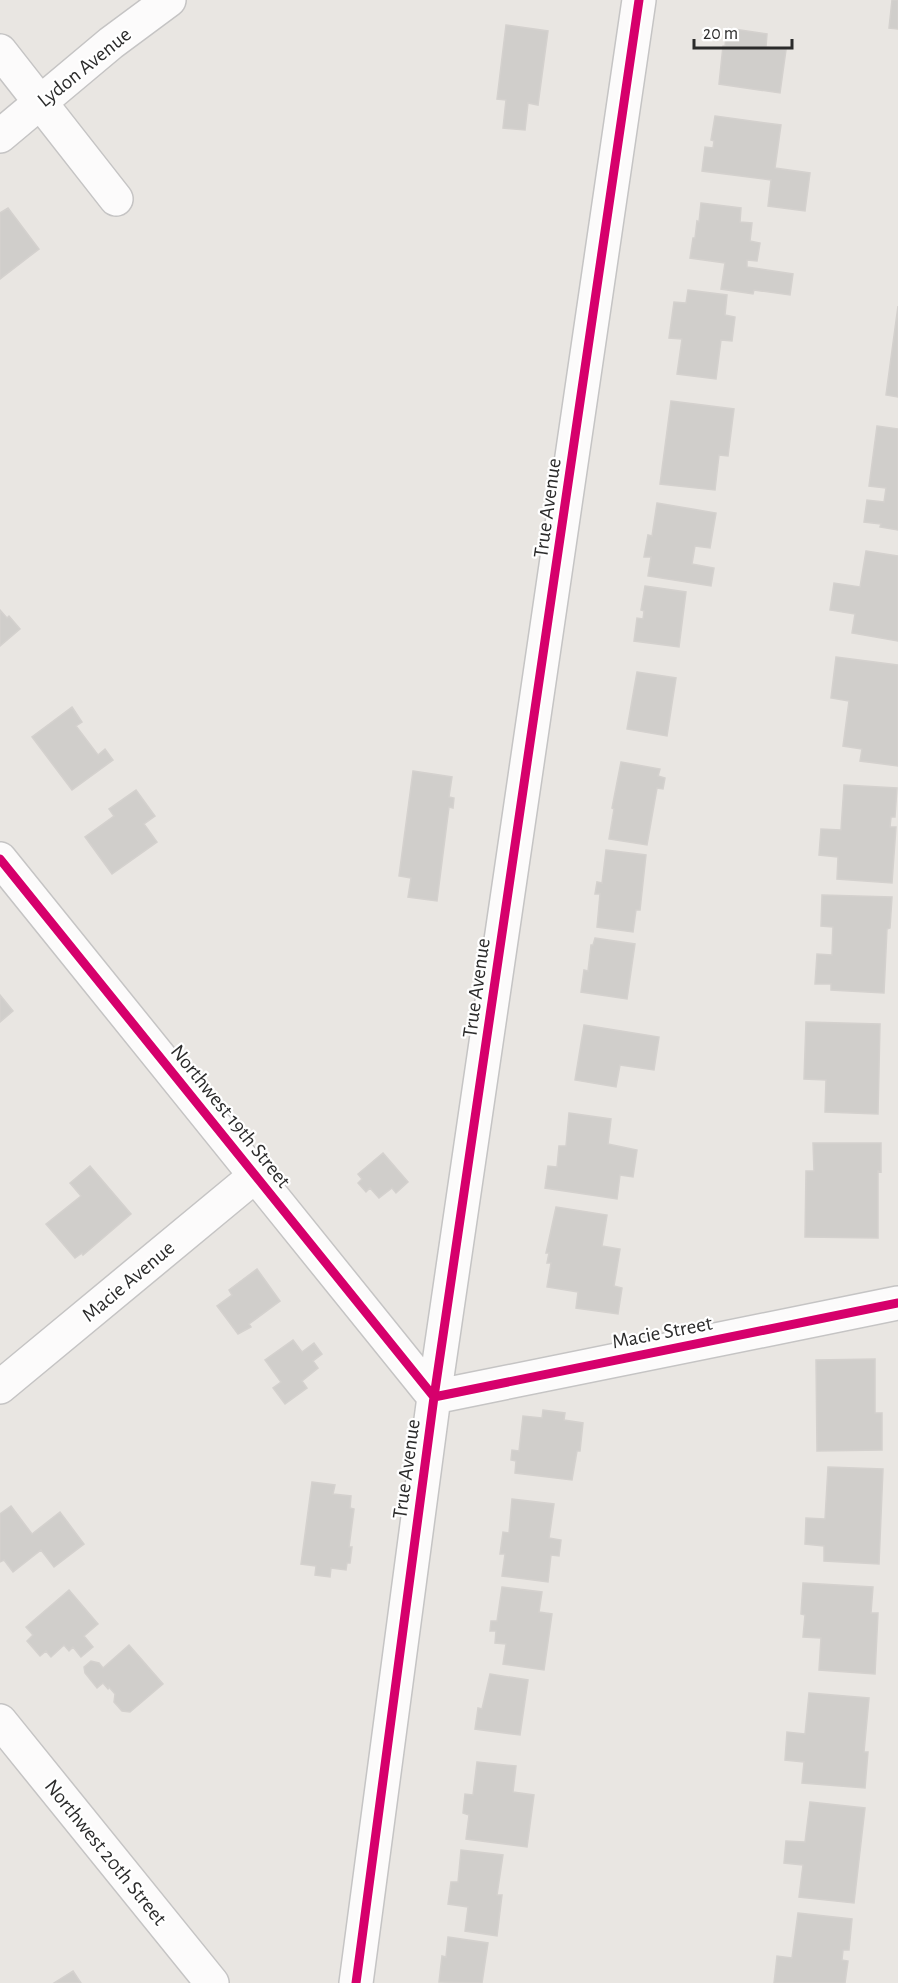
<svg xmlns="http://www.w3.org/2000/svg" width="898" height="1983" viewBox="0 0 898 1983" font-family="'Alegreya Sans',sans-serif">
<rect width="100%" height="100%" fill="#e9e6e2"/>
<path fill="#d0cecb" stroke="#d4d1ce" stroke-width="1.5" d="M892,0H898V29L889,28Z
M506,25L548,31L538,105L528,103L525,130L503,128L506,100L497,99Z
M727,28L767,34L766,47L786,50L780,93L719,84L723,46H725Z
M715,116L781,125L775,168L810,173L805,211L768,206L771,180L702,171L705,147L713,148L714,141L711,140Z
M701,203L741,208L740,222L752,223L750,241L760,243L757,261L747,260V267L793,274L790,295L754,290L753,294L721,289L725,263L690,258L693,238H695L697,221L699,222Z
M8,208L39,249L0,279V213Z
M688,290L727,295L725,315L735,317L732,341L721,340L716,379L677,374L682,339L669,338L674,302L686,303Z
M898,306V397L886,395Z
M671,401L734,409L728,456L719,455L715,490L660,484Z
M877,426L898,429V530L880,527L881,524L864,522L867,500L884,502L886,488L869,486Z
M657,503L716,513L710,548L695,546L692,564L714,568L711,586L648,576L651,557H644L648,535L652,536Z
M866,551L898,556V641L852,633L855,614L830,610L834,583L860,587Z
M645,586L686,592L679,647L634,641L637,618L643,619L644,611L641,610Z
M0,610L7,618L9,616L20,629L0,646Z
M836,657L898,665V766L860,761L862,749L843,746L849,701L831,698Z
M637,672L676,678L667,736L627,729Z
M72,707L82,722L76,726L98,755L105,749L113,760L72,790L32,737Z
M621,762L660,769L658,776L665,778L663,789L657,788L647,845L609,839L614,809L612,808Z
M413,771L452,777L449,797L454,798L453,808L449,807L437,901L408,897L411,878L399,876Z
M844,785L897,788L895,817H891L890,827H896L892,883L837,879L838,857L819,855L821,829L841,830Z
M136,790L155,816L144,824L157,842L112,874L85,837L114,816L109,809Z
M606,850L646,855L640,910H636L633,932L597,927L600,894H595L597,882L602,883Z
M822,895L892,897L890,928L887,929L884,993L831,990V984H815L817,954L832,955L833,927L821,926Z
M595,938L635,944L627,999L581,992L584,970L588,971L591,945H593Z
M0,995L13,1011L0,1022Z
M806,1022L880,1024L878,1114L825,1112L826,1080L804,1079Z
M584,1025L659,1037L654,1070L620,1065L616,1087L575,1080Z
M569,1113L611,1119L608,1144L637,1150L633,1177L620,1175L617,1199L545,1188L548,1166L557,1167L559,1146H566Z
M813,1143H881V1172L878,1171V1238L805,1237L806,1171H814Z
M383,1153L408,1182L396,1193L392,1188L379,1198L370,1188L366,1192L358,1183L362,1179L358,1174Z
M90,1166L131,1214L83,1255L82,1253L75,1258L46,1224L81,1196L70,1183Z
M556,1207L607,1215L602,1246L620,1249L614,1286L622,1288L618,1314L576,1308L578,1292L547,1287L551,1263H547L549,1253H546Z
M257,1269L280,1301L249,1324L251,1327L238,1334L217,1306L232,1295L229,1290Z
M293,1340L302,1352L314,1343L322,1354L313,1361L318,1368L302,1381L307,1388L285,1404L273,1388L281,1382L265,1360Z
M875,1359V1413H882V1450L817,1451L816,1360Z
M543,1410L565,1413L564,1420L583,1423L580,1451H577L572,1480L515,1473L516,1461L511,1460L512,1450L519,1451L523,1416L542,1418Z
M828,1467L883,1469L879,1564L824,1561V1546L805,1544L806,1518L825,1519Z
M312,1482L335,1485L333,1494L351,1496L350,1508L354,1509L349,1547H352L350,1563H347L346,1570L331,1568L330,1577L315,1575L316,1566L301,1564Z
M512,1499L554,1504L549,1538L561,1540L559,1556L551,1555L548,1582L502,1576L505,1554H500L503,1532L509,1533Z
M11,1506L32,1534L60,1512L84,1544L54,1567L41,1550L13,1572L4,1560L0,1562V1514Z
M803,1583L873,1587L871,1613H878L875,1674L819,1670L821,1638L803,1637L805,1615L801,1614Z
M502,1587L542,1592L539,1612L552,1614L544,1670L503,1664L506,1644L495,1643L496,1631H490L491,1621H497Z
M69,1590L98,1624L84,1636L93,1647L81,1657L73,1647L69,1651L64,1645L51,1657L46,1651L40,1656L27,1641L33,1635L26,1627Z
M129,1645L163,1684L130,1712L122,1711L114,1702L115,1694L109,1687L108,1689L103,1683L97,1688L85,1673L84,1667L91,1661L99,1663L103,1668Z
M490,1674L528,1680L520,1735L475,1729L478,1708L482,1709Z
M809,1693L869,1698L864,1752H868L865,1788L802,1783L804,1762L785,1760L787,1732L805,1734Z
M477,1762L516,1766L513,1792L534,1795L527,1847L466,1839L469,1815L463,1813L465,1794L473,1795Z
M810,1802L865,1808L854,1903L799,1897L803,1865L784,1863L786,1841L805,1842Z
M461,1850L503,1855L497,1895H502L497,1936L465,1931L468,1907L448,1904L451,1882H458Z
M798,1913L852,1919L849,1950H843L842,1960L848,1961L845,1983H774L777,1956L792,1958Z
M448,1937L488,1943L482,1983L439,1982L442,1956L446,1957Z
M73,1971L81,1983H54Z"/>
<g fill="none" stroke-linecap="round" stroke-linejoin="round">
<defs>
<path id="minor" d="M0,51L116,199
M0,136L111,43L169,0
M0,859L434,1397L898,1303
M0,1387L256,1175
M0,1721L212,1983
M356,1983L434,1397L639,0"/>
</defs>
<use href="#minor" stroke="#c5c4c4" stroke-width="36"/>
<use href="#minor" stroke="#fcfbfb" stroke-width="33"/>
<defs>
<path id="cycleway" d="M0,859L434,1397L898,1303
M356,1983L434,1397L639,0"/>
</defs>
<use href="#cycleway" stroke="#fff" stroke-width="13"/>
<use href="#cycleway" stroke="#d6006c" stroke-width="9"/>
</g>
<g text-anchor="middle" stroke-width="4.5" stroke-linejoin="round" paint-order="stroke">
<g font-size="21" fill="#2b2b2b" stroke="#fff">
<text transform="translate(84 67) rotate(-39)" y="7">Lydon Avenue</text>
<text transform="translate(547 508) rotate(-82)" y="7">True Avenue</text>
<text transform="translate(476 988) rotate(-82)" y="7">True Avenue</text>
<text transform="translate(231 1116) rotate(51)" y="7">Northwest 19th Street</text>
<text transform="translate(128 1281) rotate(-40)" y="7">Macie Avenue</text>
<text transform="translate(662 1332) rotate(-11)" y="7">Macie Street</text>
<text transform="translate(406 1469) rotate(-82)" y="7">True Avenue</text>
<text transform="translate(106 1852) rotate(51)" y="7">Northwest 20th Street</text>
</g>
</g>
<path d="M694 39v9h98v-9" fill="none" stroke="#2b2b2b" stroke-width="3"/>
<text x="703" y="39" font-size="18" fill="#2b2b2b" stroke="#ffffff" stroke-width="4.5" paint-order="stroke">20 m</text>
</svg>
